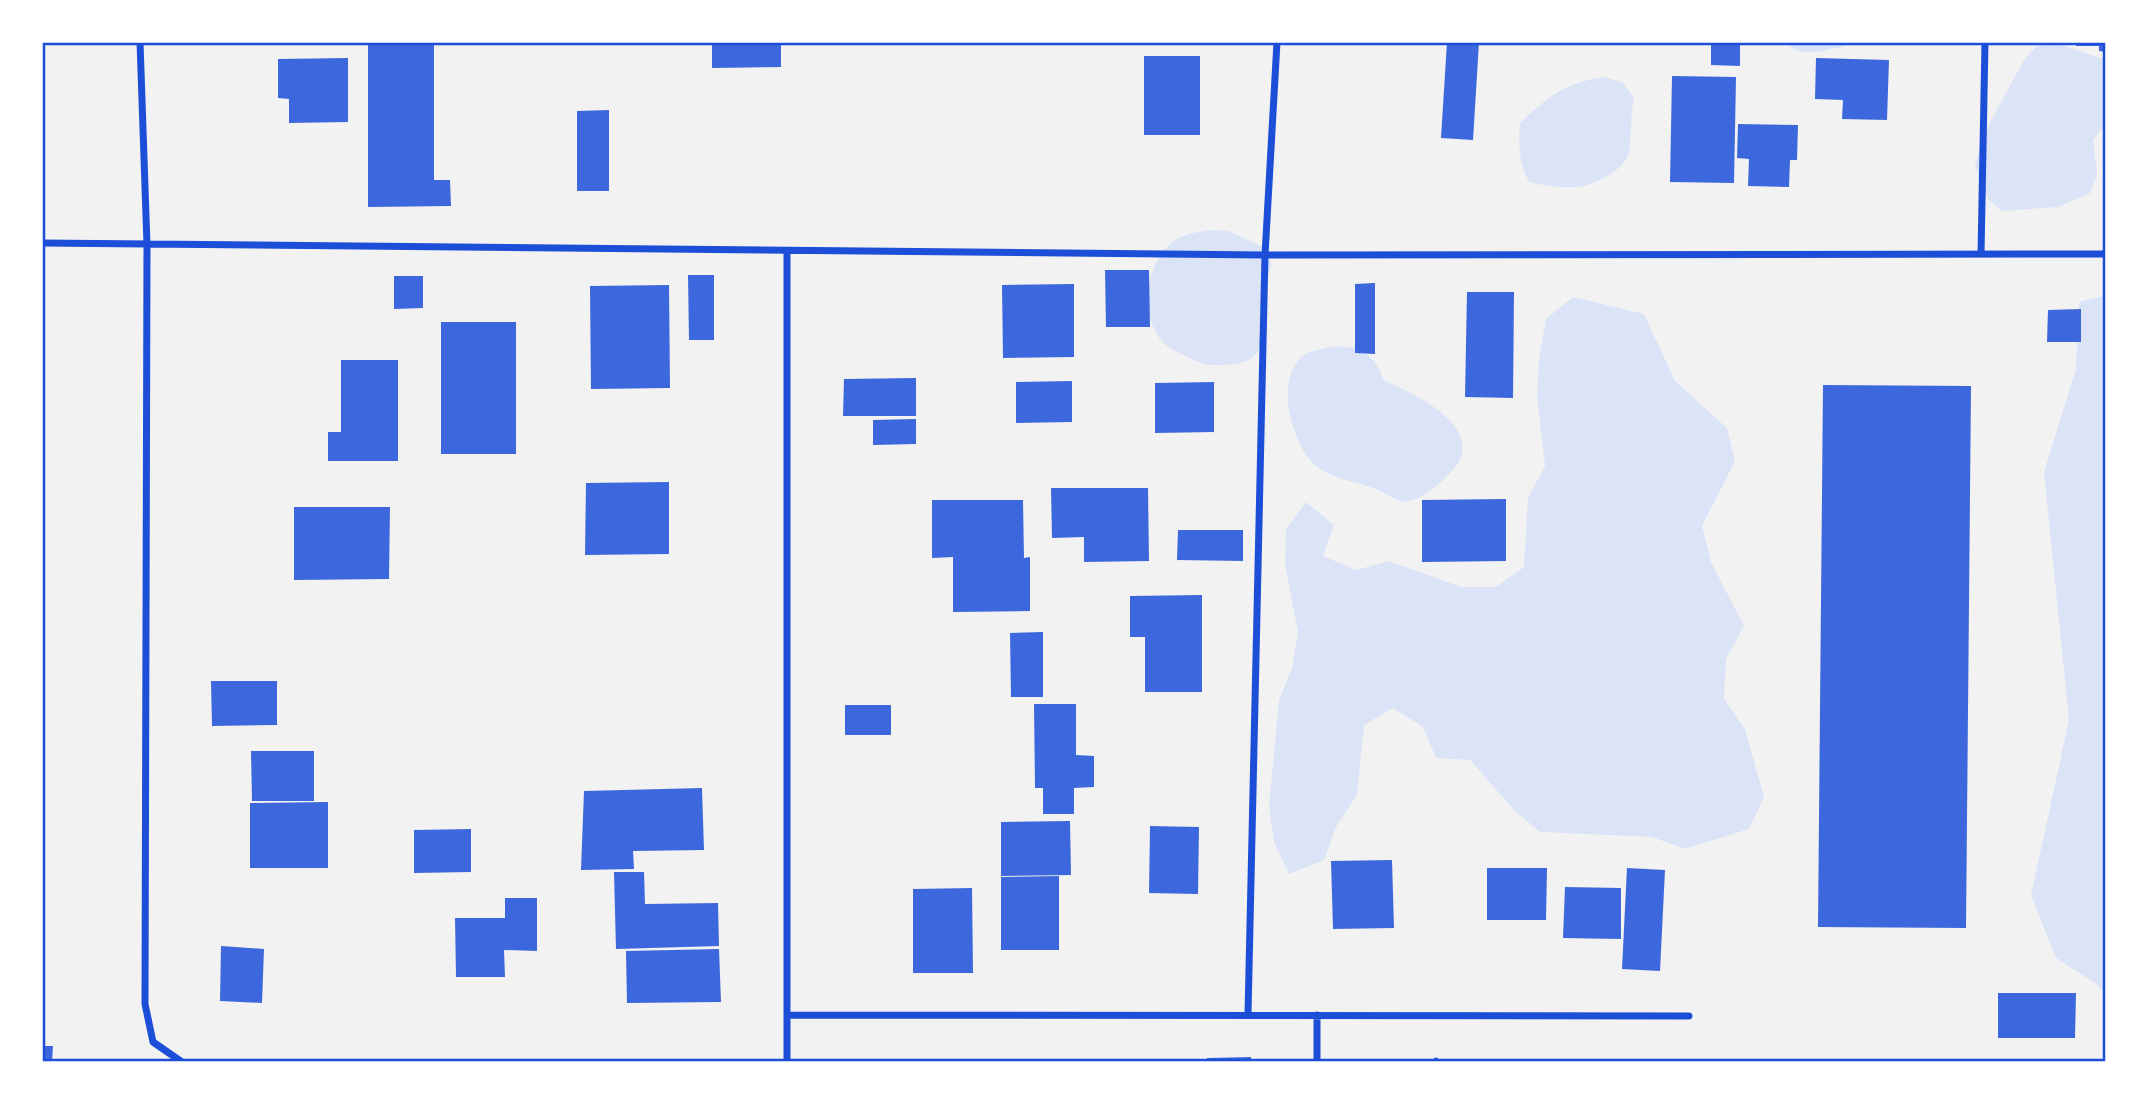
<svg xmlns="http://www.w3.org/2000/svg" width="2148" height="1104" viewBox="0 0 2148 1104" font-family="'Zilla Slab',serif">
<rect width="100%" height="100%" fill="#f2f2f2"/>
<path fill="#dbe4f7" d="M1785,42H1848L1845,46C1825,50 1801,60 1785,42Z
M2055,43L2106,60V124L2093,140L2097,175L2090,193L2058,207L2002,211L1988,199L1975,165L1987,128L2024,60L2037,46Z
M1605,77L1623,83L1634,98C1630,116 1632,134 1629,152C1625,170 1595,185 1578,187C1561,188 1545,186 1529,182C1519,162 1518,146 1520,123C1548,97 1565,82 1605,77Z
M1210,230L1229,231L1263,247L1272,264C1269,274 1265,284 1263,295C1259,314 1270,342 1253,357C1246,363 1231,365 1222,365C1208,366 1198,363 1186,356C1180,353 1173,350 1167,346C1138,322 1144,267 1170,244C1182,234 1196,232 1210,230Z
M2106,295V996L2098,985L2056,958L2031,895L2069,720L2044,472L2076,369L2079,302Z
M1573,297L1644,314L1675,381L1727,428L1735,461L1702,526L1711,562L1744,626L1726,659L1724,699L1745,729L1764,797L1749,829L1685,849L1652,837L1540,832L1515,811L1470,760L1436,758L1423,727L1393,708L1364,725L1357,795L1336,827L1324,860L1289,874L1274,842L1269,806L1279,700L1292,668L1298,632L1285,564L1286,529L1306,502L1334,525L1323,556L1356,570L1389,561L1461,587H1496L1524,567L1528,498L1545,466L1537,396L1539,359L1546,319Z
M1339,346C1344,347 1352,347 1357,349C1369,353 1382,368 1383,380C1415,394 1493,430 1450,473C1439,484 1430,493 1416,499C1400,506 1396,498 1382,492C1360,481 1333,481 1314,464C1291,442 1274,379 1303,356C1312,349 1327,348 1339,346Z"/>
<path fill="#3d67dc" d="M712,42H781V67L712,68Z
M1447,42H1479L1473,140L1441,138Z
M1711,42H1740V66L1711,65Z
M2076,42H2106V52L2099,51V46H2076Z
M368,45H434V180H450L451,206L368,207Z
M1144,56H1200V135H1144Z
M348,58V122L289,123V99L278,98V59Z
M1816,58L1889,60L1887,120L1842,119L1843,100L1815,99Z
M1672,76L1736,77L1734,183L1670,182Z
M609,110V191H577V111Z
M1738,124L1798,125L1797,160H1790L1789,187L1748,186L1749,159L1737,158Z
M1105,270H1149L1150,327H1106Z
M688,275H714V340H689Z
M394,276H423V308L394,309Z
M1375,283V354L1355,353V284Z
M1074,284V357L1003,358L1002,285Z
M669,285L670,388L591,389L590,286Z
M1467,292H1514L1513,398L1465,397Z
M2081,309V342H2047L2048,310Z
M441,322H516V454H441Z
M341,360H398V461H328V432H341Z
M916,378V416H843L844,379Z
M1072,381V422L1016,423V382Z
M1214,382V432L1155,433V383Z
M1823,385L1971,386L1966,928L1818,927Z
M916,419V444L873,445V420Z
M669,482V554L585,555L586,483Z
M1051,488H1148L1149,561L1084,562V537L1052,538Z
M1506,499V561L1422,562V500Z
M932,500H1023L1024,558L1030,557V611L953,612V557L932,558Z
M294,507H390L389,579L294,580Z
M1178,530H1243V561L1177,560Z
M1202,595V692H1145V637H1130V596Z
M1043,632V697H1011L1010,633Z
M211,681H277V725L212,726Z
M1034,704H1076V755L1094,756V787L1074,788V814H1043V788H1035Z
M845,705H891V735H845Z
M251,751H314V801H252Z
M702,788L704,850L633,851L634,869L581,870L584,791Z
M328,802V868H250V803Z
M1070,821L1071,875L1001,876V822Z
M1150,826L1199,827L1198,894L1149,893Z
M471,829V872L414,873V830Z
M1392,860L1394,928L1333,929L1331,861Z
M1487,868H1547L1546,920H1487Z
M1627,868L1665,870L1660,971L1622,969Z
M614,872H644L645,904L718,903L719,946L616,949Z
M1059,876V950H1001V877Z
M1565,887L1621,888V939L1563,938Z
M972,888L973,973H913V889Z
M505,898H537V951L504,950L505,977H456L455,918H505Z
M221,946L264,949L262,1003L220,1001Z
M719,949L721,1002L627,1003L626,951Z
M1998,993H2076L2075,1038H1998Z
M42,1046H53L52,1062H42Z
M1251,1057V1062H1206L1207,1058Z"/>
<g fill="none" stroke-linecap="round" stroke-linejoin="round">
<path stroke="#1d4ed8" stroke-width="5" d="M1436,1062V1060"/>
<path stroke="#1d4ed8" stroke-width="7" d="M140,42L147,245L145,1004L153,1042L182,1062
M42,243L1265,255L2106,254
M787,251V1062
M1981,254L1985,42
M1248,1014L1265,255L1277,42
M788,1015L1689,1016
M1317,1062V1015"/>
</g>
<rect width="2148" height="1104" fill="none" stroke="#ffffff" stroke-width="88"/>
<rect x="44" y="44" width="2060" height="1016" fill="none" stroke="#1d4ed8" stroke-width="2.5"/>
</svg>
